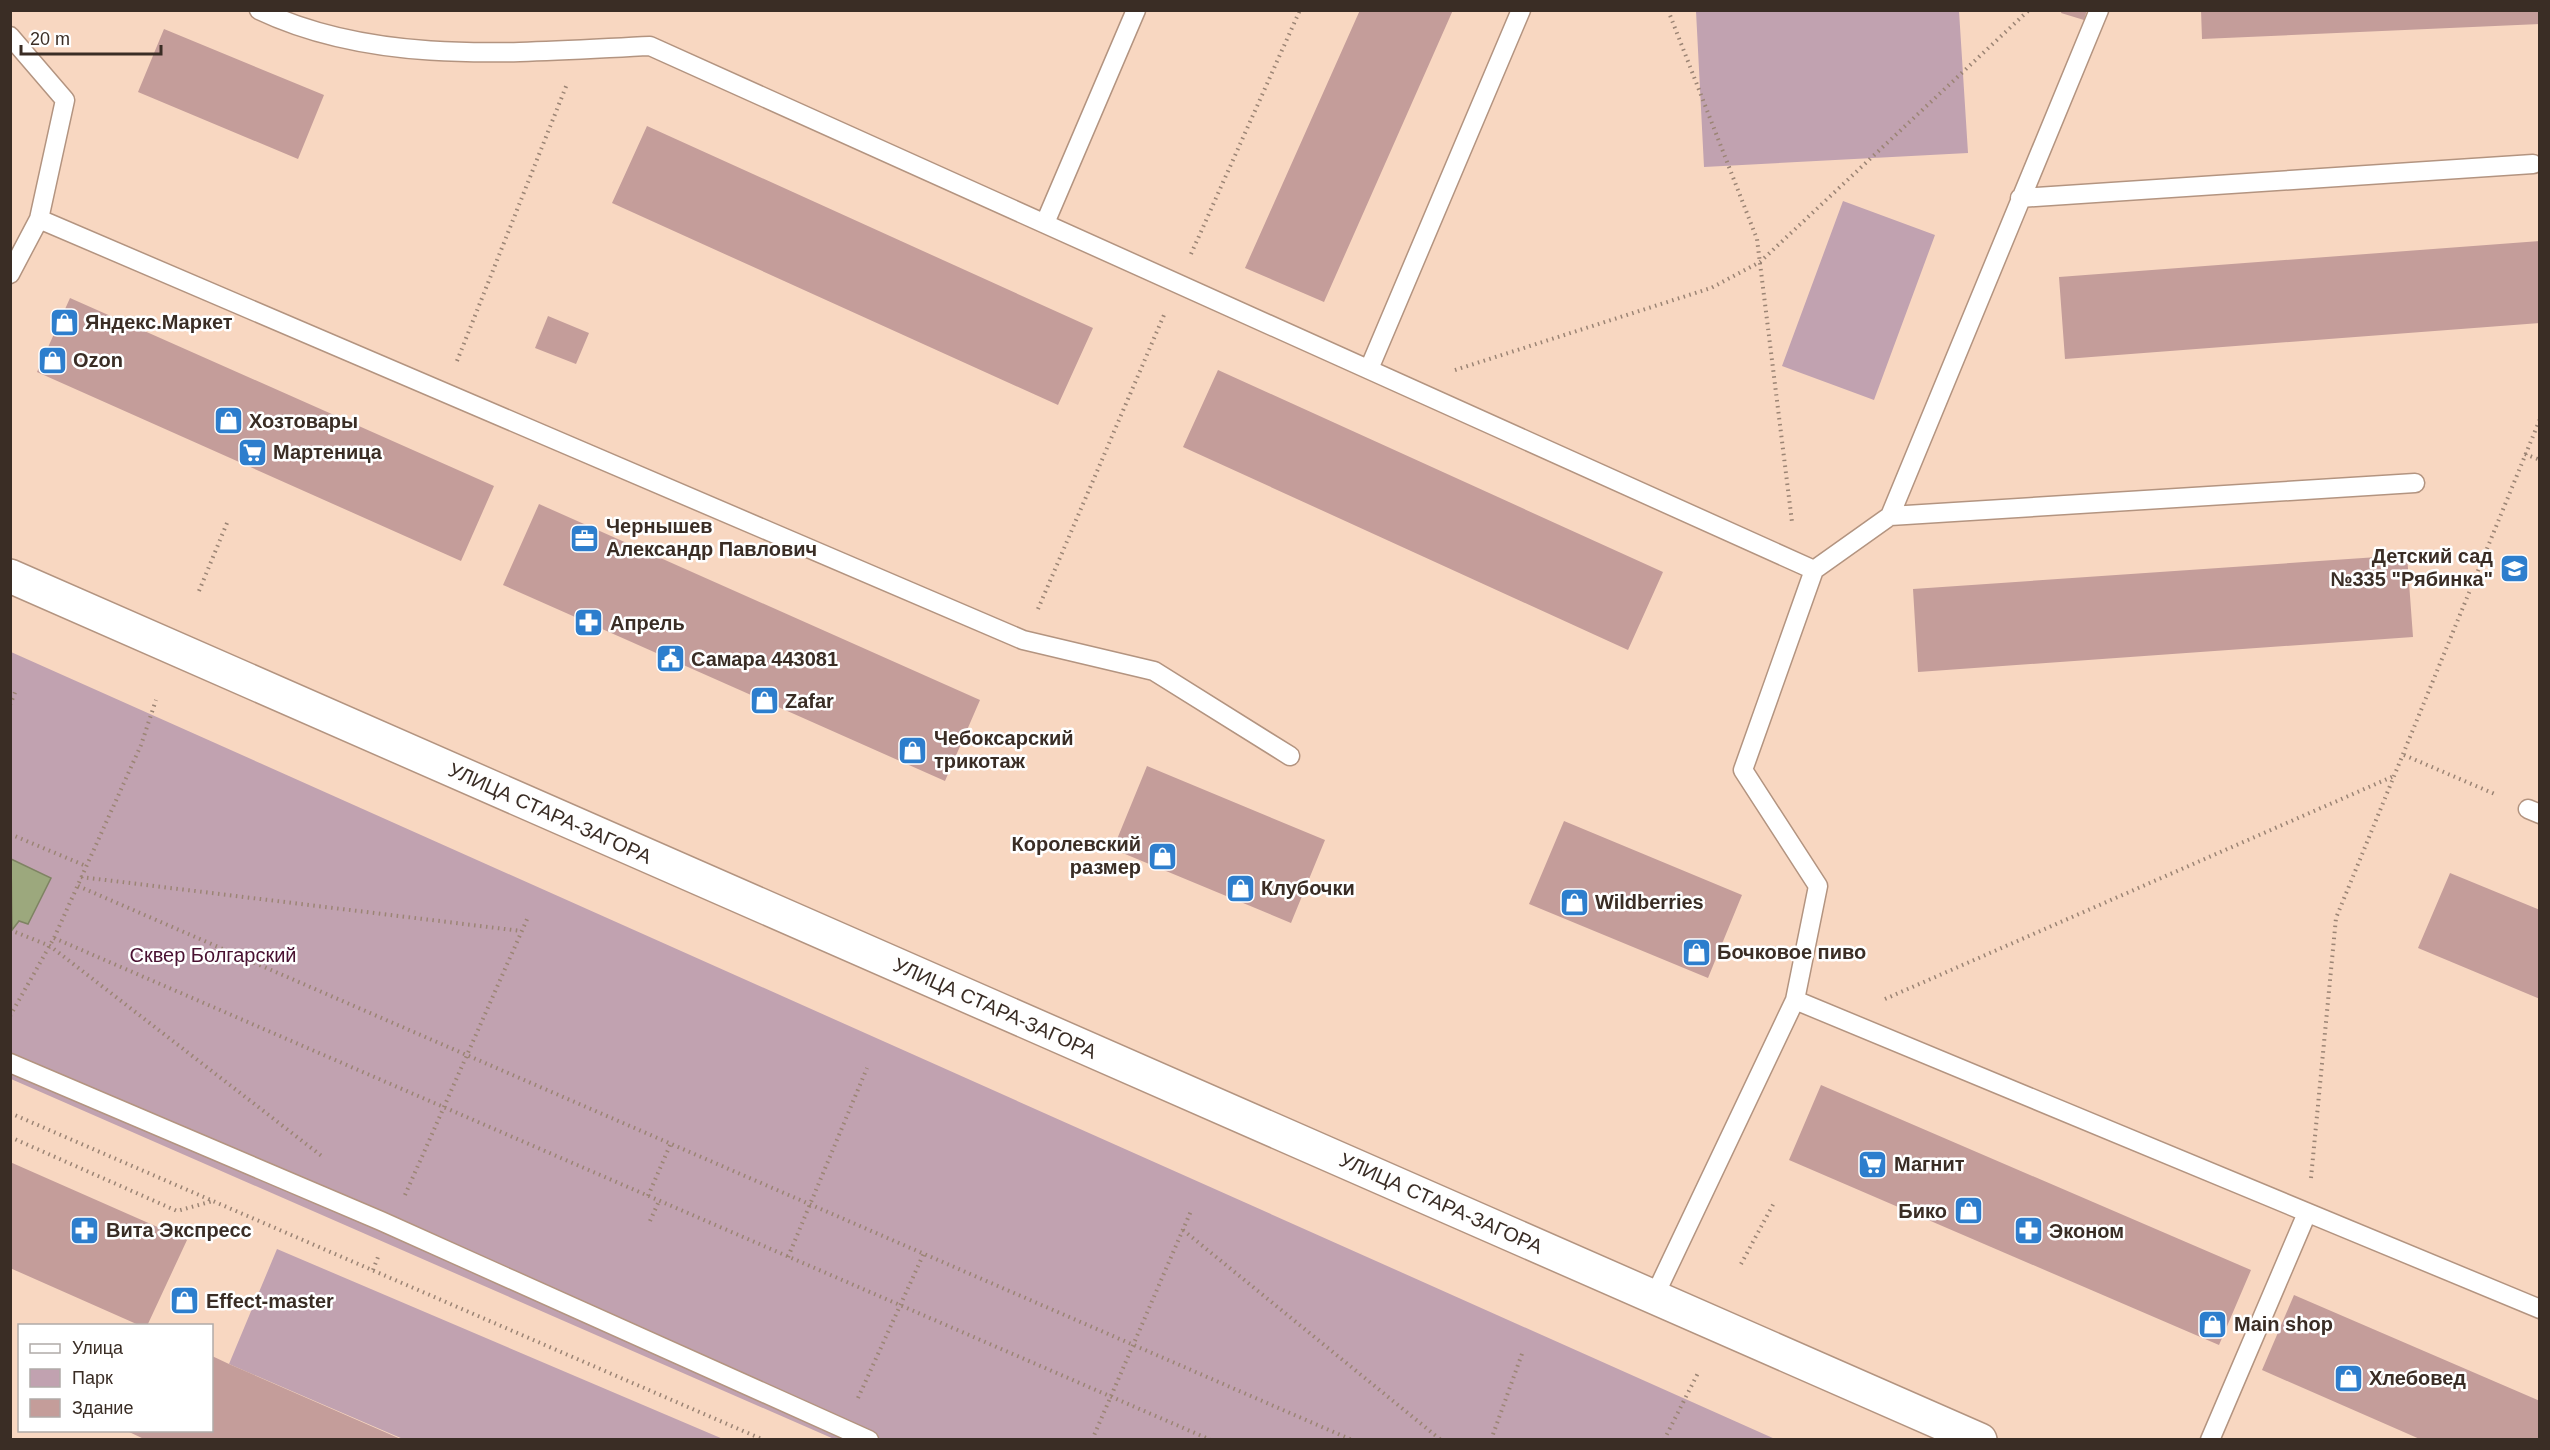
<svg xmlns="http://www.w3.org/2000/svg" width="2550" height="1450" viewBox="0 0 2550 1450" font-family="Arial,sans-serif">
<rect width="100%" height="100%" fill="#f8d7c1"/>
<path fill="#c1a2b0" d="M1696,11H1959L1968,153L1704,167Z
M1843,201L1935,235L1874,400L1782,366Z
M11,652L1775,1439H834L11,1079Z
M277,1249L723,1439H403L229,1364Z"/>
<path fill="#9ca87d" stroke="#7f8363" stroke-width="1.5" d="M11,859L51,878L28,924L19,921L12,930Z"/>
<path fill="#c49d9a" d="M1360,10H1453L1324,302L1245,268Z
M2062,10H2087L2084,20L2061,13Z
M2201,10H2540V24L2202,39Z
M164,29L324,95L298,159L138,92Z
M647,126L1093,328L1058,405L612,203Z
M2540,241V323L2065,359L2059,277Z
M70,298L494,486L461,561L37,372Z
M548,316L589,333L576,364L535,348Z
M1218,370L1663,572L1628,650L1183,447Z
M539,504L980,700L945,781L503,585Z
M2407,555L2413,637L1918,672L1913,589Z
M1147,766L1325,840L1291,923L1113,849Z
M1564,821L1742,895L1708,978L1529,904Z
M2450,873L2540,910V999L2418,948Z
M1821,1085L2251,1270L2219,1345L1789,1160Z
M10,1162L187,1240L147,1326H141L10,1268Z
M2294,1295L2540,1401V1440H2422L2262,1370Z
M212,1356L229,1364L403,1440H146L125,1430H212Z"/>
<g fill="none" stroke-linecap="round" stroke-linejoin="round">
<defs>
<path id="lane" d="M259,10C379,67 521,52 650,46L1814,570
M10,36L65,100L39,219L10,274
M2020,198L2533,164
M39,219L1023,640L1154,671L1290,756
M1045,223L1136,10
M1369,369L1521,10
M1890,516L2415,483
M2528,809L2540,814
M1795,1000L2540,1309
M10,1063L381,1221L869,1440
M1654,1297L1795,1000L1818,886L1743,770L1814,570L1890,516L2099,10
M2210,1440L2307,1213"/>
<path id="secondary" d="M10,576L1980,1440"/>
</defs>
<use href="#lane" stroke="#b39480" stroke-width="21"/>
<use href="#secondary" stroke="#b39480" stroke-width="36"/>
<path stroke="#9b8474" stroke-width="4" stroke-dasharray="1.5 4.5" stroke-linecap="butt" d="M1668,10L1757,239L1792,522
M1191,254L1300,10
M457,361L567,84
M1455,370L1711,288L1760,262L2029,10
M2525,454L2540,460
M199,591L227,523
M1038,609L1164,315
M10,705L16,690
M2404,755L2497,795
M10,834L86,866
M81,877L521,931
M78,886L1352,1440
M10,930L50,946L323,1157
M54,938L1211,1440
M1885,999L2394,776
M10,1016L54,938L141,745L156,700
M10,1113L764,1440
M10,1137L177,1211L213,1201
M2311,1178L2336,918L2540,419
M405,1195L528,917
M648,1196L671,1143
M650,1221L659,1201
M1183,1230L1441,1440
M788,1257L867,1068
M1741,1264L1775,1201
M373,1270L378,1257
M858,1398L924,1253
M1092,1440L1191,1211
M1491,1440L1523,1351
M1664,1440L1698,1373"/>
<use href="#lane" stroke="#fff" stroke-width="18"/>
<use href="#secondary" stroke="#fff" stroke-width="33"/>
</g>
<defs>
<symbol id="shop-square" viewBox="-11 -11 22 22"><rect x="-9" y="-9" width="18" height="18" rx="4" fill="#2d7ecd" stroke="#fff"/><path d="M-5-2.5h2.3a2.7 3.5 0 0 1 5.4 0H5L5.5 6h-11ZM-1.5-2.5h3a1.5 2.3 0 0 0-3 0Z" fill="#fff"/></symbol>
<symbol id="supermarket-square" viewBox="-11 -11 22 22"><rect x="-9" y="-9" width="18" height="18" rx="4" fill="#2d7ecd" stroke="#fff"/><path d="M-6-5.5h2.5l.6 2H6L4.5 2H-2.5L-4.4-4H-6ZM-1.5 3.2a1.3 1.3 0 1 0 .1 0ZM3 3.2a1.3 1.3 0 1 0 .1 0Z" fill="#fff"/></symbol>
<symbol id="office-square" viewBox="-11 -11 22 22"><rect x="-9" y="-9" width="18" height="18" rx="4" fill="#2d7ecd" stroke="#fff"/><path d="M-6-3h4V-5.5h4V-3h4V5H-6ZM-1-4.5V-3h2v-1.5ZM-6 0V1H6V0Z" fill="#fff"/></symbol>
<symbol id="school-square" viewBox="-11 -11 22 22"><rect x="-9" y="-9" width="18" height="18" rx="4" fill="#2d7ecd" stroke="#fff"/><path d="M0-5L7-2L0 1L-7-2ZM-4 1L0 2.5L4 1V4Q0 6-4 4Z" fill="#fff"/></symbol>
<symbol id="pharmacy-square" viewBox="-11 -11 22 22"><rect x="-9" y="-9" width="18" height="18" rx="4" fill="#2d7ecd" stroke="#fff"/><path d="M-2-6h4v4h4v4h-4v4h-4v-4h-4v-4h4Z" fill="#fff"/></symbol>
<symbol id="civic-square" viewBox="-11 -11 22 22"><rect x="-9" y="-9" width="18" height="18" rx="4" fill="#2d7ecd" stroke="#fff"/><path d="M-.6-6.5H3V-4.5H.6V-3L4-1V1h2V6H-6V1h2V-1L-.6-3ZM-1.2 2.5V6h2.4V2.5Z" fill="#fff"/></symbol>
</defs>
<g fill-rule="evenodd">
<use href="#shop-square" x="48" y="306" width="33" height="33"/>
<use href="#shop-square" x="36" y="344" width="33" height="33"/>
<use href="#shop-square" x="212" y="404" width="33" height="33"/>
<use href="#supermarket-square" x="236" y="436" width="33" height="33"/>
<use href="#office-square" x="568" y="522" width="33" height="33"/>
<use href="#school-square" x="2498" y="552" width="33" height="33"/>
<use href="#pharmacy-square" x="572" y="606" width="33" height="33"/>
<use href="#civic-square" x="654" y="642" width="33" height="33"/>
<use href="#shop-square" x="748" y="684" width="33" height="33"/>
<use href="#shop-square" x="896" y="734" width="33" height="33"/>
<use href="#shop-square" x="1146" y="840" width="33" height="33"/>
<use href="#shop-square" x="1224" y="872" width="33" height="33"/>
<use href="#shop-square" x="1558" y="886" width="33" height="33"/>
<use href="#shop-square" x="1680" y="936" width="33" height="33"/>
<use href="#supermarket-square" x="1856" y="1148" width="33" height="33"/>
<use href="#shop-square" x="1952" y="1194" width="33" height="33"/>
<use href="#pharmacy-square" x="68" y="1214" width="33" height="33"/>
<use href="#pharmacy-square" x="2012" y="1214" width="33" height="33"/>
<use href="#shop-square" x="168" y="1284" width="33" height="33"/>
<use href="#shop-square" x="2196" y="1308" width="33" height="33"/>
<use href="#shop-square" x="2332" y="1362" width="33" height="33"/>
</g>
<g text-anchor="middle" stroke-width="5" stroke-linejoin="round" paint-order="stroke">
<g font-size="20" font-weight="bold" fill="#3a2d25" stroke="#fff" text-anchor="start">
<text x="85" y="329">Яндекс.Маркет</text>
<text x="73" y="367">Ozon</text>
<text x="249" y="428">Хозтовары</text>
<text x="273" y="459">Мартеница</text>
<text x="606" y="533">Чернышев<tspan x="606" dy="23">Александр Павлович</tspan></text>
<text x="2493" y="563" text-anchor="end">Детский сад<tspan x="2493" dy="23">№335 "Рябинка"</tspan></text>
<text x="610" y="630">Апрель</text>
<text x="691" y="666">Самара 443081</text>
<text x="785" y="708">Zafar</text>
<text x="934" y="745">Чебоксарский<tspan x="934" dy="23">трикотаж</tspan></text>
<text x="1141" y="851" text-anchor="end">Королевский<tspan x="1141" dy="23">размер</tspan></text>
<text x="1261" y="895">Клубочки</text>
<text x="1595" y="909">Wildberries</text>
<text x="1717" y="959">Бочковое пиво</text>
<text x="1894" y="1171">Магнит</text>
<text x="1947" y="1218" text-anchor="end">Бико</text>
<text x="106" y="1237">Вита Экспресс</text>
<text x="2049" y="1238">Эконом</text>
<text x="206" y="1308">Effect-master</text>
<text x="2234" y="1331">Main shop</text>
<text x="2369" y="1385">Хлебовед</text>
</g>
<g font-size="20" fill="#3a2d25" stroke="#fff">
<text transform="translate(550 813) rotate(24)" y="7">УЛИЦА СТАРА-ЗАГОРА</text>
<text transform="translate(995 1008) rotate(24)" y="7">УЛИЦА СТАРА-ЗАГОРА</text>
<text transform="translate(1441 1203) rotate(24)" y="7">УЛИЦА СТАРА-ЗАГОРА</text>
</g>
<g font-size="20" fill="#491131" stroke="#fff">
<text x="213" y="962">Сквер Болгарский</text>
</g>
</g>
<rect width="2550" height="1450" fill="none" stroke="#3a2d25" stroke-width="24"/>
<rect x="18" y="1324" width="195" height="108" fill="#ffffff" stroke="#b0aba8" stroke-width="1.5"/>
<rect x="30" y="1344" width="30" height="9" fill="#ffffff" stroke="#b0aba8" stroke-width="1.5"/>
<text x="72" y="1354" font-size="18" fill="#3a2d25">Улица</text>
<rect x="30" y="1369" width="30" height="18" fill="#c1a2b0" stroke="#b0aba8" stroke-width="1.5"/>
<text x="72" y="1384" font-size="18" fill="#3a2d25">Парк</text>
<rect x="30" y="1399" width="30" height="18" fill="#c49d9a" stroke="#b0aba8" stroke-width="1.5"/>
<text x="72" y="1414" font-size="18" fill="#3a2d25">Здание</text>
<path d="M21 45v9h140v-9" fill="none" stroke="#3a2d25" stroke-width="3"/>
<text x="30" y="45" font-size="18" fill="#3a2d25" stroke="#ffffff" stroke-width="4.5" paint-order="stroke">20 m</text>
</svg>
